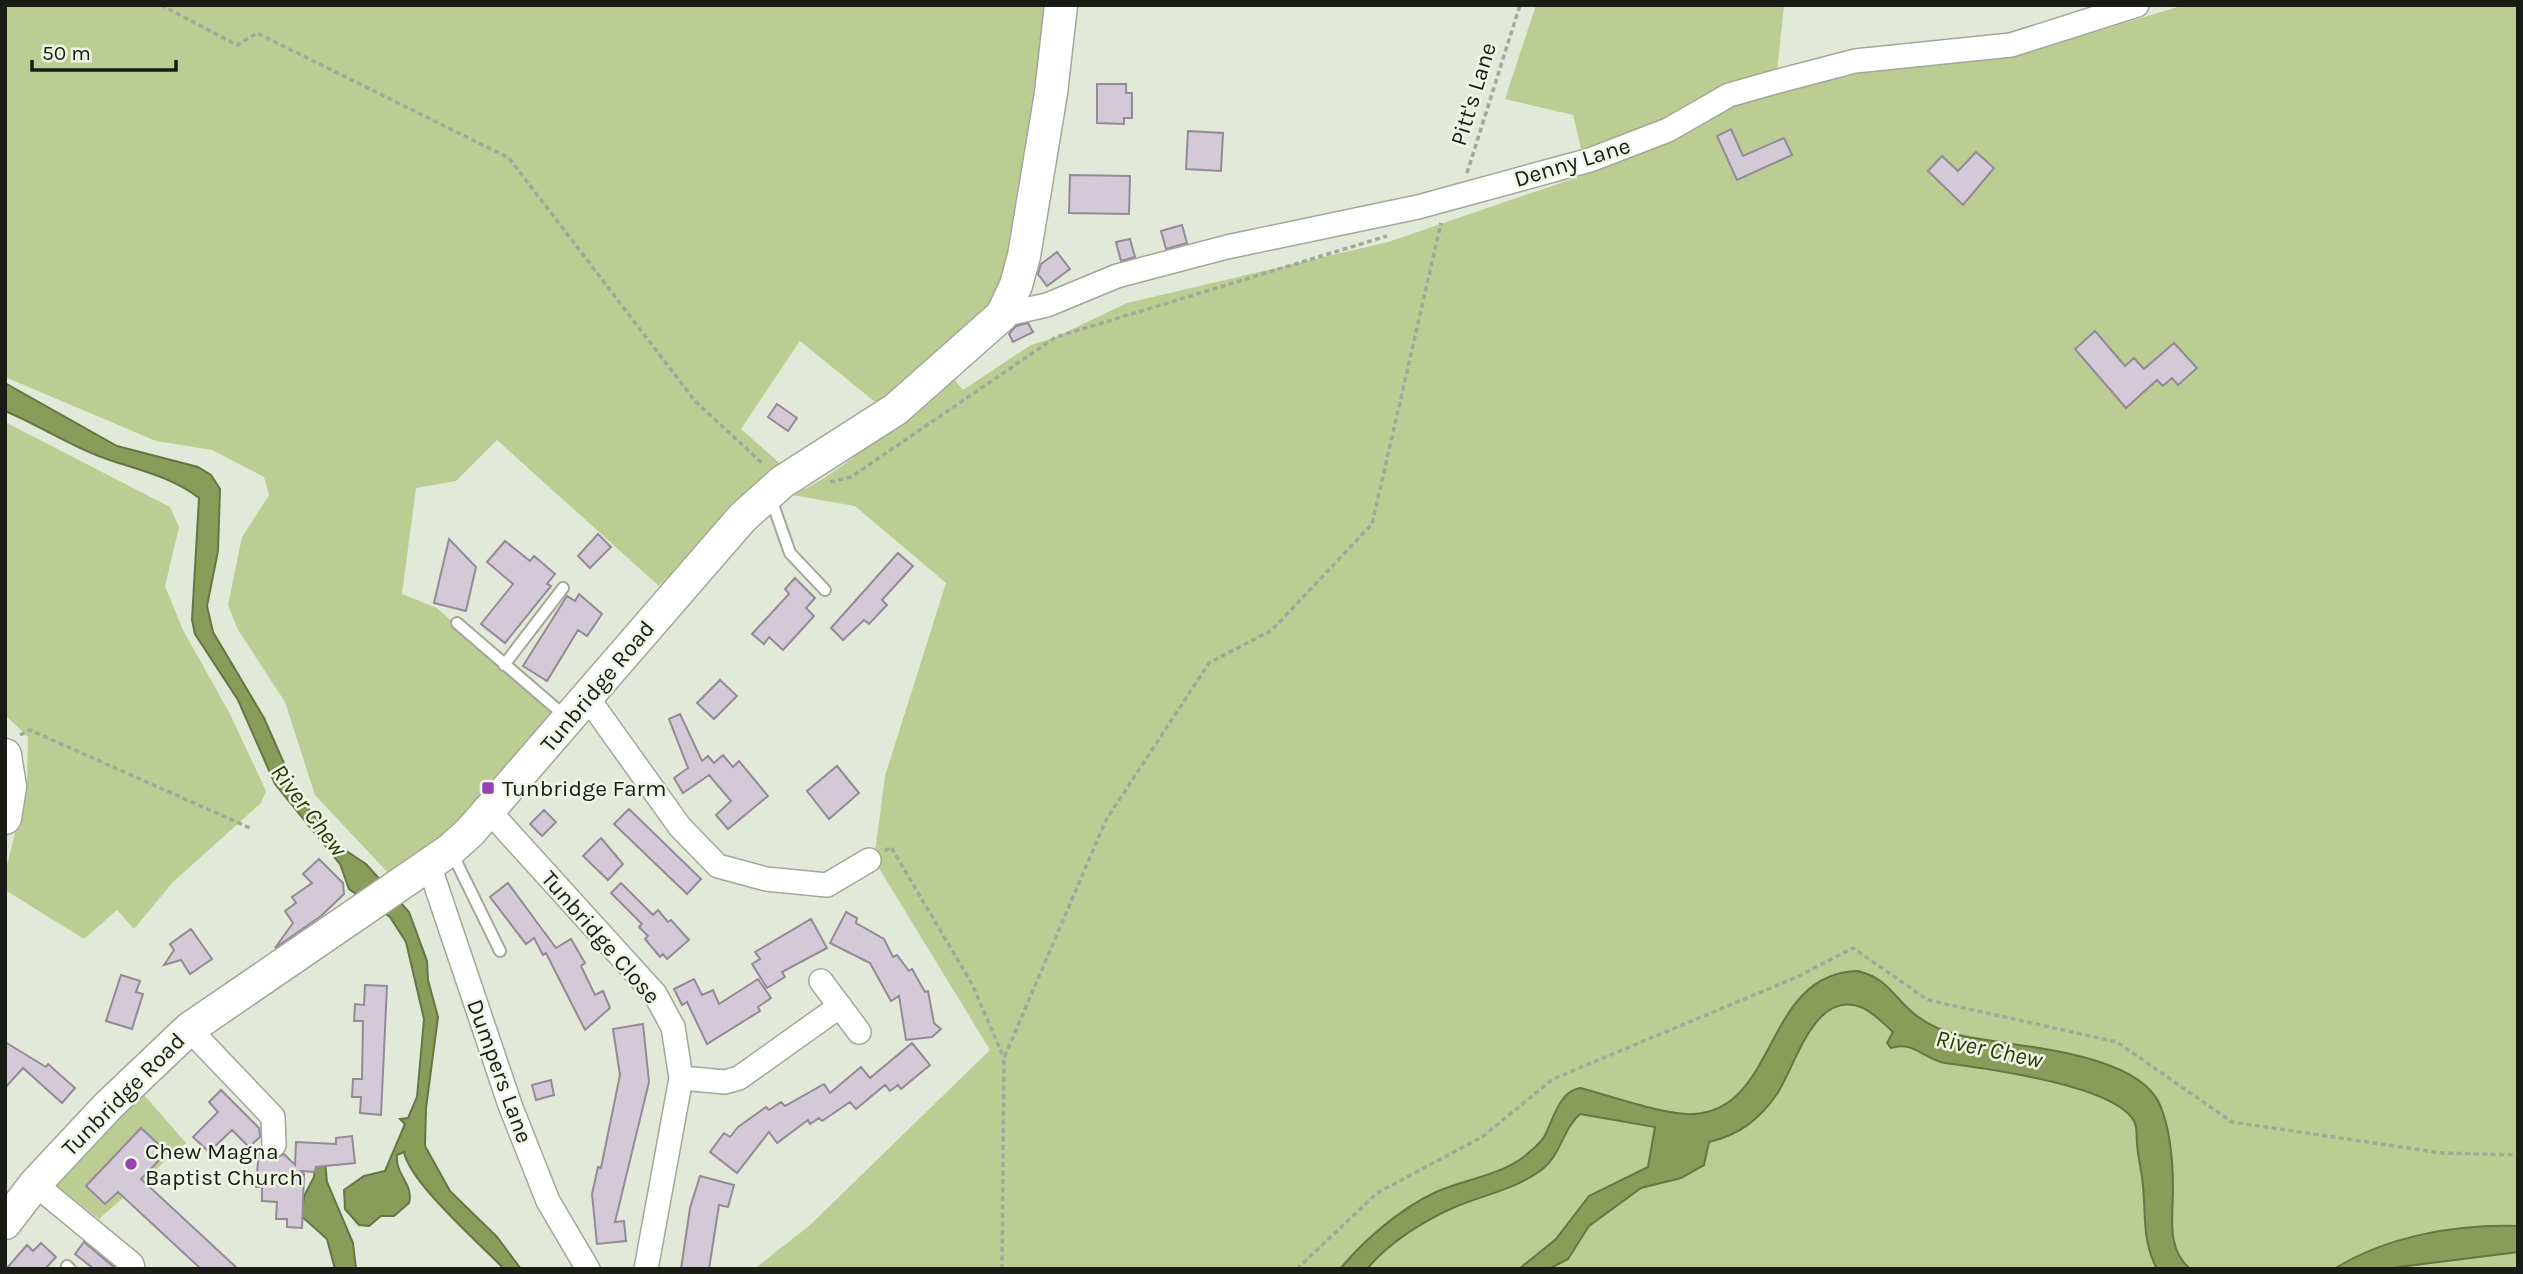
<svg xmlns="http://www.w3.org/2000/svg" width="2523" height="1274" viewBox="0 0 2523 1274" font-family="Karla,sans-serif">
<rect width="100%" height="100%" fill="#e3e9d8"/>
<path fill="#bbcd92" d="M5,5H1049L1009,279L984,315L880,406L800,341L741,429L784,467L752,492L659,586L497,440L456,481L416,488L402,594L437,608L557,715L448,838L391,876L315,795L285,702L238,630L228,605L242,537L269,495L264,477L212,450L156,441L5,377Z
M1536,5H1784L1775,91L1871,70L1988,55L2075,38L2184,5H2518V1269H754L809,1226L990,1050L874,860L885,776L946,583L855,506L792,495C849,471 902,413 949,373L963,390L1031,345L1056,337L1127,303L1388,242L1587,174L1573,115L1505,99Z
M5,422L170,507L179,527L165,586L183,630L230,714L266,791L261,803L173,882L134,929L117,910L84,939L5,890V873L27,786L28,737L5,715Z
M138,1088L186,1143L99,1219L55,1184Z"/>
<path fill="#899c59" stroke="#677545" stroke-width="2" d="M5,383L117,446L198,467L211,475L220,489L218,551L207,606L213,632L264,718L298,795L336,844L366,864L409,912L427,961L428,980L438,1017L426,1108L425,1146L450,1191L497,1237L521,1269H504C480,1244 410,1183 404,1152L397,1155C395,1175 414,1184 409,1203L394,1216H381L369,1226L359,1225L345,1209L344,1190L364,1176L385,1171L405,1124L400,1119L408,1118L417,1097L424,1019L406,942L390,917L349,889L340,864L275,784L238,700L195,634L192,620L199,498C171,476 137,470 104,458C70,446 39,425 5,411Z
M1858,971C1888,979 1891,994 1912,1012C1926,1024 1941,1031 1959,1035C2009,1047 2137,1050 2160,1105C2170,1129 2173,1162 2173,1189C2173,1217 2166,1248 2190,1269H2157C2142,1241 2146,1216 2143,1186C2142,1172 2138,1158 2137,1144C2136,1135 2138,1125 2132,1118C2107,1084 1987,1069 1945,1063C1925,1060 1913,1040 1891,1048L1887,1043L1893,1032C1884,1024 1874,1013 1863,1008C1815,987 1796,1065 1777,1094C1759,1120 1739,1135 1709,1142L1704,1165L1681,1178L1641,1188L1589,1226L1568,1259L1549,1269H1519L1556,1239L1589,1196L1648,1167L1655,1127L1580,1114C1562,1130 1561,1156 1540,1171C1515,1189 1484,1195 1455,1207C1425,1220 1388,1243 1367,1269H1340C1365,1239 1400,1209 1436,1192C1465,1179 1499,1176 1525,1156C1531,1150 1539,1145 1544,1137C1553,1121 1559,1091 1580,1088C1609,1095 1666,1116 1694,1114C1779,1109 1763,973 1858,971Z
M324,1150L327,1182L353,1243L356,1269H335L327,1239L300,1215L305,1194L314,1177L316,1153Z
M2518,1226V1252L2383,1269H2334C2387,1236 2456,1224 2518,1226Z"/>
<path fill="#d3c9d7" stroke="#948a97" stroke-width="2" d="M1097,84H1126V93H1132V118H1124V124L1097,123Z
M1731,129L1743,156L1784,138L1792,155L1737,180L1717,136Z
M1188,131L1223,133L1221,171L1186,169Z
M1976,152L1994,168L1963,205L1928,171L1942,156L1958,171Z
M1070,175L1130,176L1129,214L1069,213Z
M1182,225L1187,243L1166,249L1161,231Z
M1130,239L1135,257L1121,261L1116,242Z
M1057,252L1070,269L1047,286L1038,274L1041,264Z
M1028,323L1033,332L1013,342L1009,334L1016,326Z
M2095,331L2125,366L2134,358L2144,369L2174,343L2197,368L2178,385L2172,378L2163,386L2157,380L2126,408L2075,349Z
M777,404L797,418L788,431L768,417Z
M598,534L611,547L590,568L578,556Z
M449,539L476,567L466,611L434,603Z
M505,541L530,561L534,556L555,574L547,584L551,586L505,643L481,624L513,584L487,562Z
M898,553L913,566L882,600L887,605L869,624L864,620L843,640L831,628Z
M795,578L815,598L806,608L814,616L783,650L769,637L764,644L752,634L789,594L785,589Z
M579,594L602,614L587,636L578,630L547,681L523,666L567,596L575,601Z
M720,680L737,696L714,719L697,703Z
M680,714L702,761L708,756L714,763L723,755L733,767L739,761L768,796L728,829L716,815L731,801L709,775L683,793L674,778L688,768L669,719Z
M837,766L859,793L829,819L807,791Z
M629,809L701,879L687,894L614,824Z
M544,810L556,822L542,836L530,824Z
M601,838L623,864L608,880L583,856Z
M319,859L343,883L344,894L321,916L275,948L293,923L285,911L296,903L292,897L312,883L303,874Z
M508,883L556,948L571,939L585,963L581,966L595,995L603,991L610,1008L585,1030L546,953L543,955L534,938L526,944L490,897Z
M621,883L653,915L658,910L668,922L671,920L689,940L667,959L663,954L660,957L645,939L648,936L639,927L642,924L611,893Z
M846,912L857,918L856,923L884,939L893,957L897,955L909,971L912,969L925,992L928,991L934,1023L941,1029L932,1037L906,1040L899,996L891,1001L870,963L830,943Z
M811,919L827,948L782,972L785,977L767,988L752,964L760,959L755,952Z
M191,929L212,959L190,974L181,960L164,965L174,950L170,944Z
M121,975L140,981L136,992L143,994L132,1029L106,1021Z
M694,979L702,995L713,990L719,1004L758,979L771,998L758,1007L760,1011L707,1044L687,1002L682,1005L674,989Z
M365,985L387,986L381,1115L360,1113L361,1097H352L353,1079H362L363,1021H354L355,1004L364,1005Z
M643,1024L649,1082L615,1222L624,1221L626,1241L597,1244L592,1194L598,1167L601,1168L620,1075L613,1029Z
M5,1042L46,1067L48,1064L75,1088L62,1103L23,1068L5,1088Z
M912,1043L930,1065L901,1089L898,1085L890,1091L885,1085L856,1109L850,1102L822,1121L819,1118L810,1124L808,1120L777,1143L769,1132L737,1173L710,1152L724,1133L730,1137L738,1127L766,1107L769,1110L781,1102L785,1106L824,1084L830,1093L861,1067L870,1078Z
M551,1080L554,1095L536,1100L532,1085Z
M221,1090L259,1128L260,1137L249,1147L232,1130L209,1152L193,1137L218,1112L209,1102Z
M141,1128L167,1152L141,1179L238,1269H201L118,1192L105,1204L86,1186Z
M352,1136L355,1163L316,1167L315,1172L301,1171L304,1174L302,1228L287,1227V1219H276L277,1202L262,1201V1187H256L259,1149L274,1159L284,1154L295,1165L296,1142L336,1144V1138Z
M700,1176L734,1185L728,1207L719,1205L709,1269H681L690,1208Z
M84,1242L116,1269H94L75,1254Z
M41,1243L56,1257L45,1269H6L27,1245L33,1251Z"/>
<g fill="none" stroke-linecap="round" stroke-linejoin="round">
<defs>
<path id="lane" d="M770,496L790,553L825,590
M457,623L566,717
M504,665L563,588
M452,853L500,951
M67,1266L70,1269"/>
<path id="street" d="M1002,315L1047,305L1117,276L1227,247L1418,207L1590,160L1668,130L1729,95L1775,82L1855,61L2011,45L2137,5
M587,697L680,827L718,866L766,879L827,885L869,860
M490,812L655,994L673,1027L681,1078L646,1269
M429,865L510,1105L548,1201L588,1269
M821,981L859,1032
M189,1029L273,1117L274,1145
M681,1078L725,1082L739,1078L840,1006
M35,1184L132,1264L133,1269"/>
<path id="secondary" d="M5,755L10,787L5,818
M5,1223L35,1184L108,1106L189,1029L450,850L470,832L742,518L782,482L896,409L1002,315L1016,285L1024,256L1051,93L1061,5"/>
</defs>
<use href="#lane" stroke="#a2a797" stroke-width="14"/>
<use href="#street" stroke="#a2a797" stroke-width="26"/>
<use href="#secondary" stroke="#a2a797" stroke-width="35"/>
<path stroke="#a3a79a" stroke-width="3.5" stroke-dasharray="5 3.5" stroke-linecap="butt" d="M161,5L237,45L257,33L509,158L695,401L763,464
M1467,173L1520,5
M830,482L851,477L1056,337L1387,236
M20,735L30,730L250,828
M885,851L891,847L972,984L1004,1058
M5,1031H6
M1002,1269L1004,1058L1106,820L1209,663L1272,630L1372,524L1441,223
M1297,1269L1377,1193L1482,1137L1553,1079L1797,977L1853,948L1928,1000L2117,1042L2232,1122L2441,1153L2518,1155"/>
<use href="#lane" stroke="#fff" stroke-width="10"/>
<use href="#street" stroke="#fff" stroke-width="23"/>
<use href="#secondary" stroke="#fff" stroke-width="32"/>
</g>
<g fill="#9643b1" stroke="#f0f6e5" stroke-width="2.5">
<rect x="481" y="781" width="14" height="14" rx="3.5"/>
<circle cx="131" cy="1164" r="7"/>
</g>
<g text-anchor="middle" stroke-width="5" stroke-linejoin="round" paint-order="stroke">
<g font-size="23" fill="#191b15" stroke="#f0f6e5">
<text transform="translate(1473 94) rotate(-73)" y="8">Pitt's Lane</text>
<text transform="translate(1572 162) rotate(-17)" y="8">Denny Lane</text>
<text transform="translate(597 686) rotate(-50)" y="8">Tunbridge Road</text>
<text transform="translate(601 937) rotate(49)" y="8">Tunbridge Close</text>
<text transform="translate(500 1071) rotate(70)" y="8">Dumpers Lane</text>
<text transform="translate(123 1094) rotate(-45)" y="8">Tunbridge Road</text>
</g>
<g font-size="23" fill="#191b15" stroke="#f0f6e5" text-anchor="start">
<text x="502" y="796">Tunbridge Farm</text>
<text x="145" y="1159">Chew Magna<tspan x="145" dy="26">Baptist Church</tspan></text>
</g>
<g font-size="24" font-style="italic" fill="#2c3702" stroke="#f0f6e5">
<text transform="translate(309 810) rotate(53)" y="8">River Chew</text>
<text transform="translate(1989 1049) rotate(12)" y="8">River Chew</text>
</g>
</g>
<rect width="2523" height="1274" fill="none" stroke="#191b15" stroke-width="14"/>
<path d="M32 60v10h144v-10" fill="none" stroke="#191b15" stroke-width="3.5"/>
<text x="42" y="60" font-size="21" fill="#191b15" stroke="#f0f6e5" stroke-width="5" paint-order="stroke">50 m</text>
</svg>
